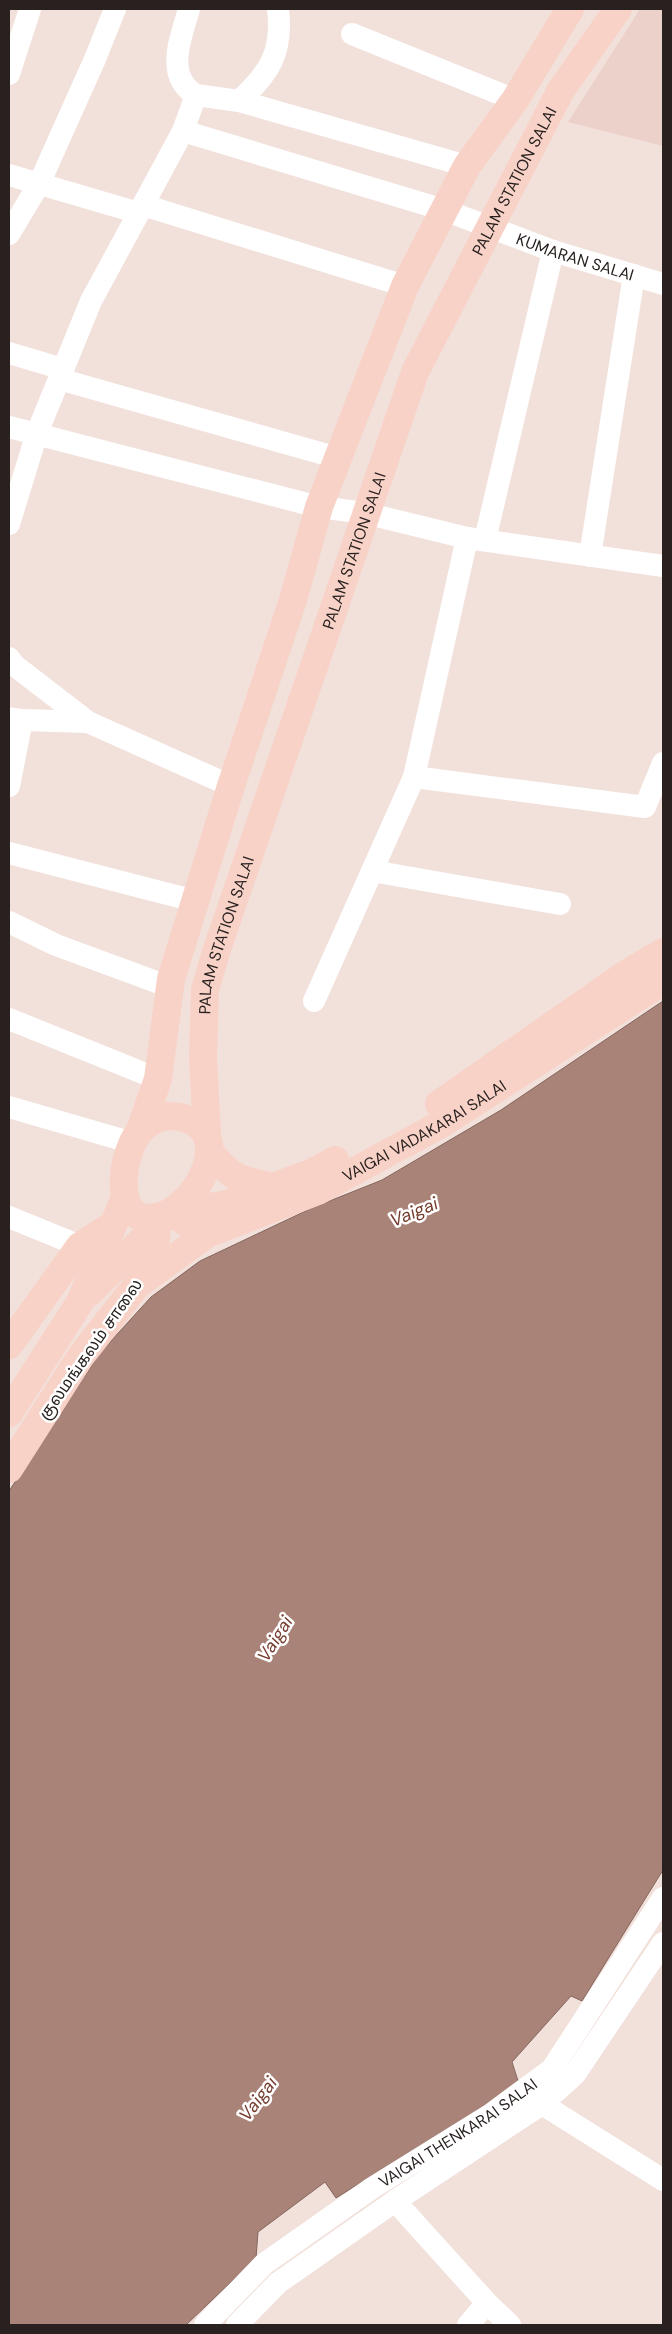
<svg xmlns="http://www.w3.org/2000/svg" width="672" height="2334" viewBox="0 0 672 2334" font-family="'DM Sans','Noto Sans Tamil',sans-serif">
<rect width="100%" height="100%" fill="#f2e0db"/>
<path fill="#ecd1ca" d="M640,9H663V146L568,122Z"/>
<path fill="#aa8378" stroke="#83665d" d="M663,1001V1870L582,2001L571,1996L512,2062L519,2084L336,2198L325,2182L258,2232L256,2258L186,2325H9V1491L100,1353L151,1297L200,1261L312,1208L382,1180L501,1110Z"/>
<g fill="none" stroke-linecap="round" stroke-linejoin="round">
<g stroke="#fff" stroke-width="22">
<path d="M352,34L515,100"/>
<path d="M9,74L30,9"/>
<path d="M196,95L239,101L467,166"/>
<path d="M239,101C270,73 283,52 278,9"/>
<path id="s1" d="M183,131L444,210L553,251L663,284"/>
<path d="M9,175L139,213"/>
<path d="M143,205L405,286"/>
<path d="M9,234L39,184L95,59L115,9"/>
<path d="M9,353L63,369"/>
<path d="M59,379L338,458"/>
<path d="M9,427L319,507L365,513L467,538L663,566"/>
<path d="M9,524L37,433L91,301L183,131L196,95C164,76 181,38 189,9"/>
<path d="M485,540L553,251"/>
<path d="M590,556L634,275"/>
<path d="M9,658L14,665L88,722L231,786"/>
<path d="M9,718L22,720L88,722"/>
<path d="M414,777L645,807L663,763"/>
<path d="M9,786L22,720"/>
<path d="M9,853L195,901"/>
<path d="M372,871L560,904"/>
<path d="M9,922L56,945L170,987"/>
<path d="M314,1001L414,777L467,538"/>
<path d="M9,1019L158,1079"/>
<path d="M9,1107L133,1143"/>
<path d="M9,1217L80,1246"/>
<path d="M542,2104L663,2180"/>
<path d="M395,2201L487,2303L510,2325"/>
<path id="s2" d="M205,2325L264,2264L372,2188L491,2114L552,2069L663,1898"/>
<path d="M237,2325L278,2283L395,2201L542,2104L575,2074L663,1943"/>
<path d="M468,2325L487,2303"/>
</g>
<g stroke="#f8d2c7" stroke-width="28">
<path d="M439,1104L626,974L663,952"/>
<path d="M167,1116C247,1117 197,1218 149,1218C110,1218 123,1148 141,1130C148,1122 157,1118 167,1116Z"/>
<path d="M140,1130L158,1079L171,979L231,786L293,600L319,507L338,458L405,286L467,166L515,100L570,9"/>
<path id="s3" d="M207,1134L203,1057L205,990L216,952L415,372L561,90L618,9"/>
<path d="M210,1152C232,1179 240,1180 274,1187"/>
<path d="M183,1202L211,1207L227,1204L311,1173L335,1160"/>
<path id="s4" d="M173,1211C188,1225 194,1232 215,1231L318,1191L443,1123L663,981"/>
<path d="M141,1282L210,1232"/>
<path d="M90,1292L160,1222"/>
<path d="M9,1345L80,1246L111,1226"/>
<path d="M9,1413L80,1302L124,1200"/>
<path d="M9,1469L81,1356L136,1286L154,1251L158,1224"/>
</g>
</g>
<g text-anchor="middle" stroke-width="5" stroke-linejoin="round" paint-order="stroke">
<g font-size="16" fill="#28211f" stroke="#fff">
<text dy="6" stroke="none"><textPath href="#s3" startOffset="1012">PALAM STATION SALAI</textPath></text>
<text dy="6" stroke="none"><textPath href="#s1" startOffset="412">KUMARAN SALAI</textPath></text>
<text dy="6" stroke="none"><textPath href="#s3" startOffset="608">PALAM STATION SALAI</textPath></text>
<text dy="6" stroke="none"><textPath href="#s3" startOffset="202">PALAM STATION SALAI</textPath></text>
<text dy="6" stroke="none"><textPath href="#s4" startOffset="281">VAIGAI VADAKARAI SALAI</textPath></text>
<text transform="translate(90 1349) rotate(-55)" y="6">குலமங்கலம் சாலை</text>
<text dy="6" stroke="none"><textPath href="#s2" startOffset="319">VAIGAI THENKARAI SALAI</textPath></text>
</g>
<g font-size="18" font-style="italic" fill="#743d2e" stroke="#fff">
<text transform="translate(414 1212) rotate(-22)" y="6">Vaigai</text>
<text transform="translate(275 1639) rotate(-58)" y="6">Vaigai</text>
<text transform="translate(258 2099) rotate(-53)" y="6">Vaigai</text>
</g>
</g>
<rect width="672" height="2334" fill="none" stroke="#28211f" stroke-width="20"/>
</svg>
